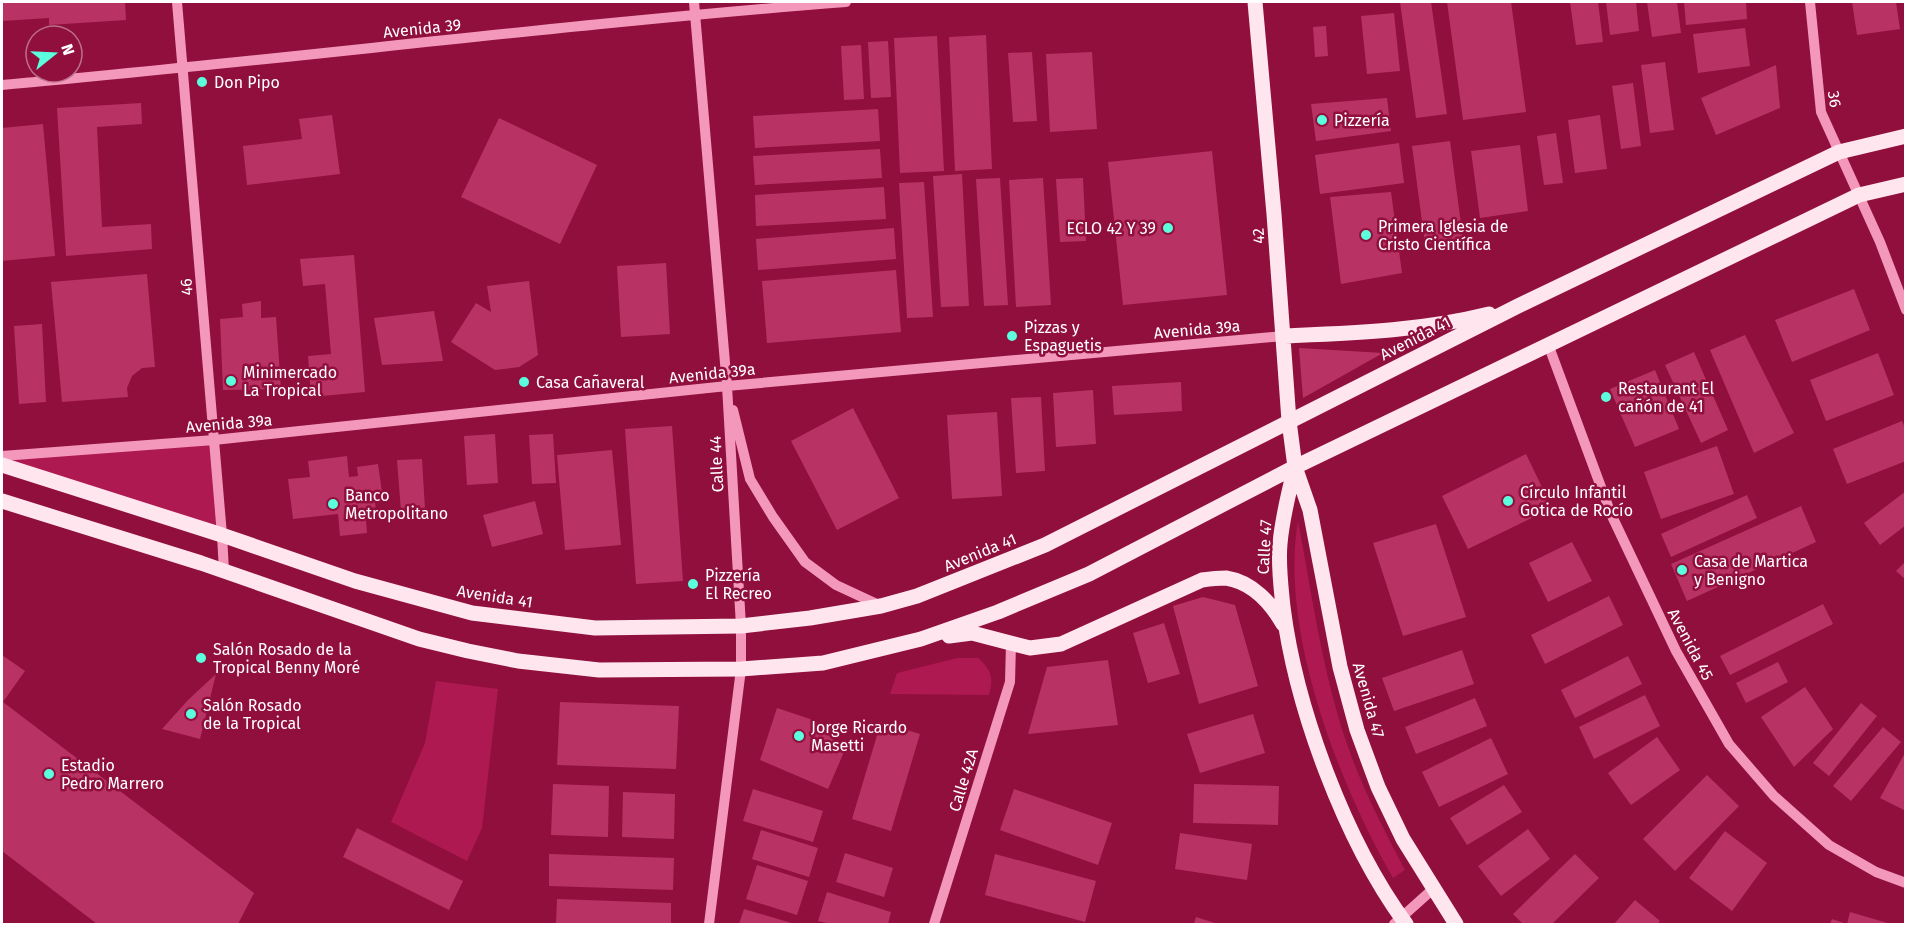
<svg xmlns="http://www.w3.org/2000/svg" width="1907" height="926" viewBox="0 0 1907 926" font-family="'Fira Sans',sans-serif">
<rect width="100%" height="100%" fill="#900f3d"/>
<path fill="#ad1950" d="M214,440L222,535L2,465V456Z
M1298,521C1312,594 1322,670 1346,741C1361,786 1383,828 1405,870L1393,878C1339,784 1279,631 1298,521Z
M957,658H978C991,669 994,678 989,695L890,694L897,673Z
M436,681L498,689L482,828L467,861L391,822L425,743Z"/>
<path fill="#b83363" d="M2,2H125L126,20L49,25V18L2,21Z
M1400,2H1431L1447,114L1416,118Z
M1447,2H1511L1526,112L1463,120Z
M1570,2H1598L1603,42L1576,45Z
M1606,2H1636L1639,31L1610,35Z
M1647,2H1677L1681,33L1652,37Z
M1684,2H1746L1747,19L1686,25Z
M1852,2H1896L1900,29L1857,35Z
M1394,13L1400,71L1367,74L1361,16Z
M1326,26L1328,56L1315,57L1313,27Z
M1745,28L1750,66L1698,73L1693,34Z
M986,35L992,169L955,171L949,37Z
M937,36L944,171L900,173L894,38Z
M888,41L891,97L871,98L868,42Z
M861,45L864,99L844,100L841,46Z
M1032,52L1037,121L1013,122L1008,53Z
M1092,52L1097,129L1050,132L1046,54Z
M1665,62L1674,130L1650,133L1641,65Z
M1776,65L1780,108L1716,135L1701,98Z
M1633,83L1641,146L1621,149L1612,86Z
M1387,98L1391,131L1316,141L1311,104Z
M141,103L142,124L97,127L102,227L151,224L152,249L66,256L57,108Z
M878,109L880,141L755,148L753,116Z
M332,115L340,174L247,185L243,146L302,139L299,119Z
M1600,115L1607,169L1575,173L1568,120Z
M499,118L597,165L560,244L461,197Z
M43,124L55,256L2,261V128Z
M1556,133L1563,183L1544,185L1537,136Z
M1450,141L1463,239L1425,244L1412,146Z
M1399,143L1404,183L1320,194L1315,155Z
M1520,145L1528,211L1480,218L1471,151Z
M880,149L882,178L755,185L753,156Z
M1212,151L1227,295L1123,305L1108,162Z
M962,174L969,306L941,307L933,176Z
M1000,178L1008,305L984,306L976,179Z
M1043,178L1051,305L1016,307L1009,180Z
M1083,178L1086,241L1060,242L1056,179Z
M924,182L933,317L907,318L899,183Z
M884,187L886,219L756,226L755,195Z
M1391,192L1402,273L1341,284L1330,197Z
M894,228L896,259L758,270L756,239Z
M354,255L365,392L311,397L308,356L331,354L325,284L303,286L300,259Z
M666,263L670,334L621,337L617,266Z
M896,270L901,332L767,343L762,281Z
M147,274L155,367L142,368L132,376L127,388L128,397L62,402L51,282Z
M529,281L538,355L519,367L495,370L451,342L476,303L491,312L487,286Z
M1854,289L1870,330L1792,362L1775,320Z
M261,301V318L276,317L281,389L223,390L220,319L243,317L242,304Z
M434,311L443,361L382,365L374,318Z
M42,324L46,402L19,404L14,326Z
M1745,335L1794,433L1754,453L1710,350Z
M1299,348L1383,353L1303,398Z
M1694,352L1728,430L1701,443L1665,365Z
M1878,353L1894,395L1826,421L1810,380Z
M1655,370L1679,429L1635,447L1610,389Z
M1181,382L1182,411L1114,415L1112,386Z
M1093,390L1096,444L1056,447L1053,393Z
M1041,397L1045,471L1016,473L1011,398Z
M853,408L899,498L837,530L791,441Z
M997,412L1002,496L952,499L947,415Z
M1902,421L1906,430V461L1847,484L1833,449Z
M672,426L683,581L636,584L625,429Z
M495,434L498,483L467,485L464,436Z
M553,434L556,483L532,484L529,435Z
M1717,446L1734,494L1661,519L1644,472Z
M612,450L621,545L565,550L557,455Z
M1526,454L1552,508L1468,549L1442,496Z
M347,456L349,477L358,476L357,467L378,464L382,492L374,493L377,519L366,520L367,533L340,536L338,514L293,519L288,479L310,477L308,461Z
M422,459L425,509L401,511L397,460Z
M1906,491V525L1880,545L1864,523Z
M1747,495L1757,518L1671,557L1661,534Z
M535,501L543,534L492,547L483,515Z
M1801,506L1816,542L1687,601L1671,564Z
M1436,524L1466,617L1403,636L1373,543Z
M1572,542L1592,581L1548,602L1529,563Z
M1906,561V580L1896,571Z
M1609,596L1623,625L1545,664L1531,635Z
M1203,597L1235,605L1258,686L1199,704L1173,606Z
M1823,604L1833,624L1730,675L1720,656Z
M1164,623L1180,674L1148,683L1133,633Z
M1462,650L1474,684L1394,711L1382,678Z
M2,655L25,671L3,702L254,893L238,924H97L2,851Z
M1628,656L1642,684L1575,718L1561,690Z
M1108,660L1118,725L1028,734L1047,667Z
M1778,662L1788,682L1746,703L1736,683Z
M216,674L200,739L162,729L188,700Z
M1805,687L1833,729L1794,767L1761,717Z
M1645,695L1660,726L1594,759L1579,727Z
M1475,698L1487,726L1416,754L1405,727Z
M560,702L679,706L676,769L557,765Z
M1861,703L1877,716L1829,776L1813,763Z
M777,708L816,721L844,752L828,789L760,760Z
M1253,714L1265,753L1200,773L1187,734Z
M881,722L920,734L891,831L852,819Z
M1883,727L1901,742L1851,801L1833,786Z
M1657,737L1680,770L1631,805L1608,773Z
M1491,738L1508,774L1439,807L1422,772Z
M1906,751V811L1880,798Z
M1707,775L1739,806L1675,871L1643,839Z
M553,784L609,786L608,837L551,835Z
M1194,784L1279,786L1278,825L1193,823Z
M1504,785L1522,812L1467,845L1450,818Z
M753,789L823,811L813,842L743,821Z
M1014,789L1112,823L1098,865L1000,830Z
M623,792L675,794L674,839L622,837Z
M357,828L463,881L449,910L343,857Z
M1528,829L1550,859L1501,896L1478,866Z
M761,830L818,848L809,877L752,859Z
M1725,831L1767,863L1732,911L1689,878Z
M1180,833L1252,844L1247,880L1175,869Z
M845,853L893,868L884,897L836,882Z
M549,854L674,858L673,890L549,886Z
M995,854L1096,881L1085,922L985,895Z
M1575,854L1599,878L1552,924H1523L1513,914Z
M757,865L808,881L797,915L746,899Z
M827,892L891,912L888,924H831L818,921Z
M557,899L671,903V924H556Z
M1635,900L1660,921L1657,924H1614Z
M744,909L795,924H739Z
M1850,912L1891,924H1830L1832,919L1847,924Z
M1196,917L1218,924H1194Z"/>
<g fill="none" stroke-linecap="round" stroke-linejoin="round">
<path stroke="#f398ba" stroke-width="10" d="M177,2L222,535L224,571
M694,2L727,386L741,626V669L709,924
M1810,2L1821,112L1880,242L1906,310
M2,85C283,60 564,24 846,2
M1548,344L1611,514L1676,651L1729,744L1774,796L1829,845L1876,872L1906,883
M733,410L750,479L773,517L805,562L836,585L879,605
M2,456L214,440L727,386L1283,336
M934,924L1010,682L1011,644
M1394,924L1433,889"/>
<path stroke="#ffe5ed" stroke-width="15" d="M1255,2L1274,214L1289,421L1295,467L1310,510L1340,667L1357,730L1378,787L1403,839L1456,924
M1283,336C1353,333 1421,331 1489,314
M2,465L222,535L355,581L472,613L595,628L741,626L810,618L881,606L917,596L1045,545L1518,306L1839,152L1906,136
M1295,467C1289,492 1282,518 1280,544C1278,565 1281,586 1283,607C1296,709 1345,841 1406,924
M2,501L201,563L419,639L468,651L518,661L599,670L741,669L823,663L921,639L998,612L1089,574L1295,467L1859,195L1906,184
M949,636L972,633L1030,648L1061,644L1202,580C1209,579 1218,578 1226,578C1252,582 1271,603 1283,624"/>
</g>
<g fill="#5bffdd" stroke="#900f3d" stroke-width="2">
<circle cx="202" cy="82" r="6"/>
<circle cx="1322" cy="120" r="6"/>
<circle cx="1168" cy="228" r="6"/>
<circle cx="1366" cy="235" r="6"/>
<circle cx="1012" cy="336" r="6"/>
<circle cx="231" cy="381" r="6"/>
<circle cx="524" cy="382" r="6"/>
<circle cx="1606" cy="397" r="6"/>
<circle cx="1508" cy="501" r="6"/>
<circle cx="333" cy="504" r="6"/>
<circle cx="1682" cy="570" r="6"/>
<circle cx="693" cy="584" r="6"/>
<circle cx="201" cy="658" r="6"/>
<circle cx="191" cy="714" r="6"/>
<circle cx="799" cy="736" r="6"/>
<circle cx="49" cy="774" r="6"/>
</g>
<g text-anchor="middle" stroke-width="5" stroke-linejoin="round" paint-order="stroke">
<g font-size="16" fill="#fff" stroke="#900f3d">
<text transform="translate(422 28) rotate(-6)" y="6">Avenida 39</text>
<text transform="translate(1835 99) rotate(81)" y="6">36</text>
<text transform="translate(1258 236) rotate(-94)" y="6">42</text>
<text transform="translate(186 287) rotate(-95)" y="6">46</text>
<text transform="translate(1197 329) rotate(-5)" y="6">Avenida 39a</text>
<text transform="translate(1415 338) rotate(-27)" y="6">Avenida 41</text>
<text transform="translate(712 373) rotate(-6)" y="6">Avenida 39a</text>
<text transform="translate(229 423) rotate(-5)" y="6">Avenida 39a</text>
<text transform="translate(716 464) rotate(-93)" y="6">Calle 44</text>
<text transform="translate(1264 547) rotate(-87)" y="6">Calle 47</text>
<text transform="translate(980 552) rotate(-22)" y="6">Avenida 41</text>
<text transform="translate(495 596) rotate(9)" y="6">Avenida 41</text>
<text transform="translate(1691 644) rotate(62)" y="6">Avenida 45</text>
<text transform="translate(1369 700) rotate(74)" y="6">Avenida 47</text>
<text transform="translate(963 780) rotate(-73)" y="6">Calle 42A</text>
</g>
<g font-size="16" fill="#fff" stroke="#900f3d" text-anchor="start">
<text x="214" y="88">Don Pipo</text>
<text x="1334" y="126">Pizzería</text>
<text x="1378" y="232">Primera Iglesia de<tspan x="1378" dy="18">Cristo Científica</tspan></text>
<text x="1156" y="234" text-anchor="end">ECLO 42 Y 39</text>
<text x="1024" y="333">Pizzas y<tspan x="1024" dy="18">Espaguetis</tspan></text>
<text x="243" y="378">Minimercado<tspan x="243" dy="18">La Tropical</tspan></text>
<text x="536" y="388">Casa Cañaveral</text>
<text x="1618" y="394">Restaurant El<tspan x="1618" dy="18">cañón de 41</tspan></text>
<text x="1520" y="498">Círculo Infantil<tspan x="1520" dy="18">Gotica de Rocío</tspan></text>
<text x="345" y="501">Banco<tspan x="345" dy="18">Metropolitano</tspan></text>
<text x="1694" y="567">Casa de Martica<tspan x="1694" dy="18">y Benigno</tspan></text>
<text x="705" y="581">Pizzería<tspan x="705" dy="18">El Recreo</tspan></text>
<text x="213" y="655">Salón Rosado de la<tspan x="213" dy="18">Tropical Benny Moré</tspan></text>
<text x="203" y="711">Salón Rosado<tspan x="203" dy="18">de la Tropical</tspan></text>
<text x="811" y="733">Jorge Ricardo<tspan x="811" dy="18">Masetti</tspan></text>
<text x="61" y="771">Estadio<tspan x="61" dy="18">Pedro Marrero</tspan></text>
</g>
</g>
<rect width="1907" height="926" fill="none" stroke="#ffffff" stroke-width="6"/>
<g transform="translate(54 54) rotate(72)"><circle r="28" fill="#900f3d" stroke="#bc6f8b" stroke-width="1.5"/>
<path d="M0-4.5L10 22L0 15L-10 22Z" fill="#5bffdd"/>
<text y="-9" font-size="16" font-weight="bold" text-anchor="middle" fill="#ffffff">N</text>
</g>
</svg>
